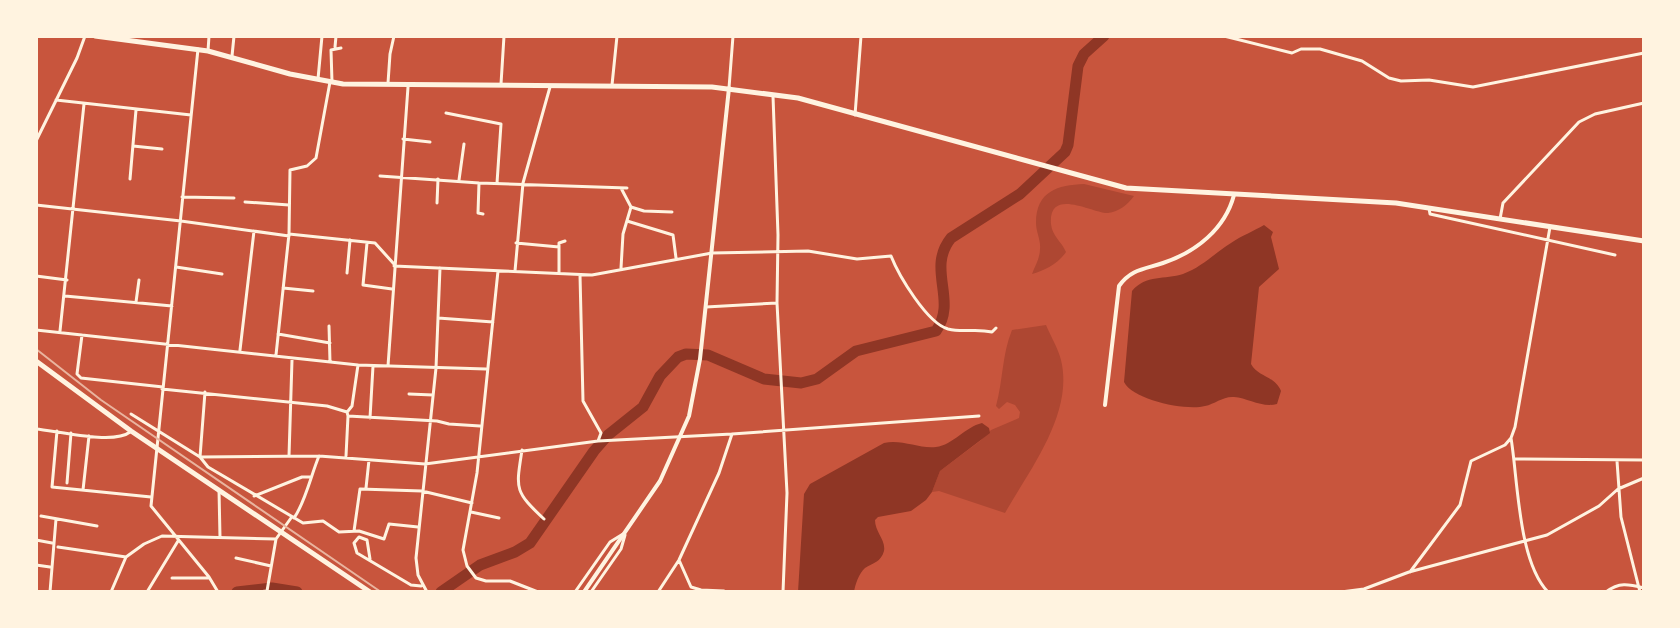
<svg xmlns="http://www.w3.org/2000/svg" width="1680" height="628" viewBox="0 0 1680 628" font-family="'PT Sans Narrow',sans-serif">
<rect width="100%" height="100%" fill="#c8553d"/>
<path fill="#ae4732" d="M1084,184L1134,196C1128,204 1119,212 1108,213C1094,214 1048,186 1051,224C1052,236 1062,242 1066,252C1059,263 1044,271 1032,274C1035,266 1040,258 1040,249C1041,240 1036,232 1036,223C1036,191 1058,185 1084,184Z
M1046,325C1051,337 1058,348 1061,360C1074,413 1030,469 1005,513L939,491L932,492L940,471L980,441L991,430L1019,418L1020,412L1015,405L1007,402L999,409L996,406C1003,381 1002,354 1012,330Z"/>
<path fill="#8f3625" d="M1264,225L1273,232L1271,237L1279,269L1259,287L1251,364C1258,377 1275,376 1281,391L1277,404C1262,408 1248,398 1234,397C1223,396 1215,404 1205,406C1186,411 1133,400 1124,382L1132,291C1146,274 1165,280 1183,274C1202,267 1215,253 1231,243C1241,236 1254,231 1264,225Z
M982,423L989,428L990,433L940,471L932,492L926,500L911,511L878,517L875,520C875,532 886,540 884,551C881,562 873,563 865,568C859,573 855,585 854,592H798L804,494L810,484L884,443C902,439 919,449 936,447C953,445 965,427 982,423Z"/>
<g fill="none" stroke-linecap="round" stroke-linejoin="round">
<path stroke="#8f3625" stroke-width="11" d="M237,592L272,588L297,592
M441,592L480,565L515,552L530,543L594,451L608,435L643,407L660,376L678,357L686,354L708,355L764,379L801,383L817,379L856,351L936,331C958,300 926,269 951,238L1020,194L1065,152L1068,145L1078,66L1084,54L1104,36"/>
<path stroke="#fff3e0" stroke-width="3" d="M1224,36L1292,53L1301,49H1320L1362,61L1389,78L1401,81L1429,80L1473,87L1644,53
M335,47L336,36
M198,49L151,506L209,577L218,592
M208,51L209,36
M232,56L234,36
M318,79L322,36
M332,82L331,50L341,48
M388,83L390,54L394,36
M501,84L504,36
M612,85L617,36
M729,88L733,36
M773,96L778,235L777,303L787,493L783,592
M56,100L191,115
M446,113L501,124L497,183
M855,115L861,36
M403,139L430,142
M36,141L77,58L85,36
M133,146L162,149
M380,176L479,183L627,188
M130,179L136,110
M459,180L464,144
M479,183L478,213L483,214
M621,188L631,207L623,234L621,268
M182,197L234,198
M245,202L289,205
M437,203L438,179
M36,205L181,221L289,236
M631,207L644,211L672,212
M1429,208L1430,214L1615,255
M1500,219L1503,203L1579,122L1595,114L1644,103
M627,221L673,235L676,258
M289,234L375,243L394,264
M367,243L363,285L392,289
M516,243L559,247
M394,266L592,275L712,253L808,251L857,259L891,256C899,276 927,323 948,329C964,333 975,328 992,332L996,328
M176,267L222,274
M498,271L477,473L463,550L467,566L476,578L486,581H510L538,592
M515,271L523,183L550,87
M347,273L350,240
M559,273V243L565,241
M580,275L583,401L601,433L598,441
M36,276L67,280
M283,288L313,291
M65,296L172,306
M136,302L139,280
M706,307L777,303
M438,318L493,322
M329,326L330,362
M36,330L358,365L486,369
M60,331L84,104
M278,334L330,343
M82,335L77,374L81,378L163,387
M240,350L254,231
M276,355L289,234L290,170L307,166L316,158L330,82
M388,366L408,87
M162,389L327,406L347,412L348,416L437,421L449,424L480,426
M205,392L200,457L208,467L303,523L323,521L339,532L359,531L384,539L389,524L418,527
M409,394L433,395
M348,411L352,406L358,365
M131,414L200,457L319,456L425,464L598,441L732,434L979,416
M370,418L373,366
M36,429C57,431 114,445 130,432
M57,431L52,487L151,497
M522,450C516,489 514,491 544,519
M289,456L292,360
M346,456L348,416
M1514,459L1644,460
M1617,461L1621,517L1640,592
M67,483L71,433
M366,488L369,460
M83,490L89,436
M219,490L220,537
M254,496L302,477H310
M471,512L499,518
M41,516L97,526
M294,518C305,503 311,475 319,456
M354,531L360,489L422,491L472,503
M36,540L52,543
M58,547L126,557
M236,558L271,566
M370,559L367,540L359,537L354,543L357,553L411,585L421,586
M679,560L691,587L701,590L724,591
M36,565L50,567
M1410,572L1460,505L1471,461L1505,445L1511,438
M172,578H208
M50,592L56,519
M111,592L126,557L144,544L162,536L276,539L291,518
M147,592L178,541
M258,592L267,591L276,539
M427,592L418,575L416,558L436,368L440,268
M575,592L610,542L623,534
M591,592L621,549L625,535
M658,592L679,560L719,473L732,434
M1341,592L1364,589L1409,572L1547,535L1599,506L1618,489L1644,478
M1548,592C1518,561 1518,480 1511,438L1515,427L1550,227
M1606,592C1619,582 1628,584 1644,588"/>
<path stroke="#fff3e0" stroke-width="4" d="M1105,405L1119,286C1131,269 1145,269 1163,263C1196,252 1225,229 1234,195
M584,592L660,481L689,416L700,359L729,88"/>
<path stroke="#fff3e0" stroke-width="5" d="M95,36L208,51L290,74L343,84L712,87L798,98L1126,188L1396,203L1644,241
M36,361L131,431L370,592"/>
<path stroke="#e9b49f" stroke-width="2" d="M36,349L101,400L381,592"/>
</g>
<rect width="1680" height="628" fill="none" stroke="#fff3e0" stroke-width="76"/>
</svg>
